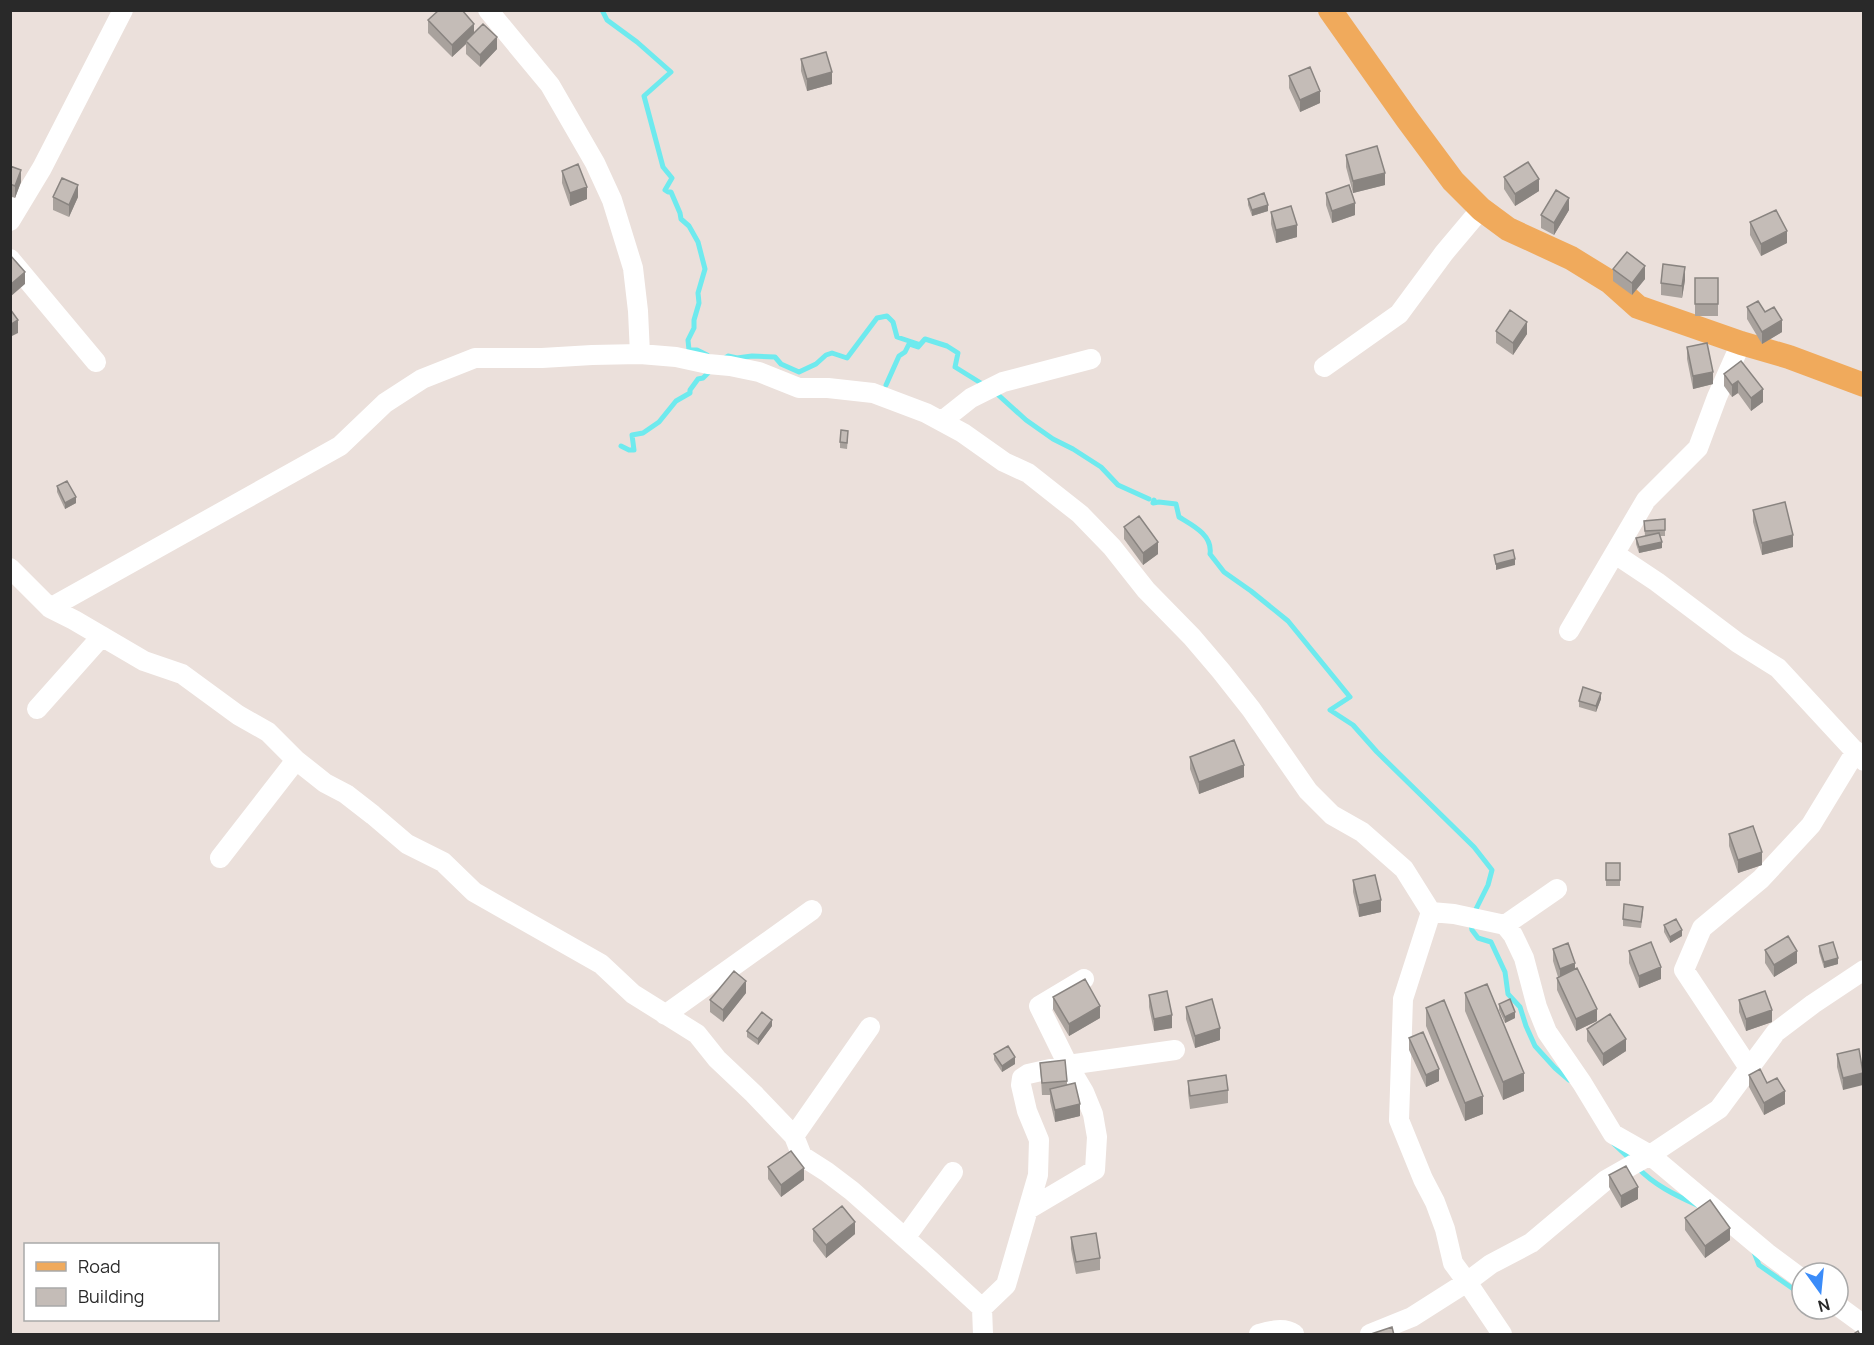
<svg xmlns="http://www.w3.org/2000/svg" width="1874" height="1345" viewBox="0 0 1874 1345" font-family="Manrope,sans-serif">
<rect width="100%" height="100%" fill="#ebe0db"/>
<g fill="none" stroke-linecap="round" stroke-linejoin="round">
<path stroke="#6eeaee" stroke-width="5" d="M602,10L607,20L637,42L671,72L644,96L663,167L672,178L665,190L668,192H671L680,213L681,219L689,226L698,242L705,269L698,293L699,303L694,320V328L688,340L689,350H697L707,355
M725,358L728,356L737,358L752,356L775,357L781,364L799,372L816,364L826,355L832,353L847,358L877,318L887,316L893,322L897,337L918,344L917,346
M886,385L899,356L905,352L909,344L918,347L925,339L947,346L958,353L955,367L984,385
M995,392L1026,420L1053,439L1073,449L1101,467L1118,485L1149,499
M621,446L629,450H634L632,435L643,433L659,422L676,401L690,393V390L698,379L703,378L711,370
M1154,500L1153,503L1159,502L1176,504L1179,517C1192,525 1213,535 1210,554L1224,572L1251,591L1288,621L1350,697L1330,710L1353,725L1377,752L1474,847L1492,870L1488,885L1473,915
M1471,924L1472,930L1478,938L1491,942L1505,972L1508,994L1520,1007L1526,1026L1535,1046L1555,1068L1569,1080
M1614,1144L1631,1160
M1637,1167C1654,1185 1675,1195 1697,1205
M1754,1252L1759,1265L1802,1295"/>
<path stroke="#fff" stroke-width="20" d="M488,10L550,85L595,163L612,200L633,268L638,311L640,354
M10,221L42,168L123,10
M10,259L96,362
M1324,367L1399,314L1444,253L1481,209
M942,421L971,398L1003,382L1091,359
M1615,554L1657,582L1738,643L1778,668L1864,761
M10,568L50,608L74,620L144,661L182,674L238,715L268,732L296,760L325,783L346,794L373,815L407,844L443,862L474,892L601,964L633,994L697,1034L717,1059L754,1094L794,1136L802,1156L827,1172L852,1191L931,1261L982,1308L983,1334
M50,608L340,446L385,403L422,379L475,358H542L592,355L640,354L676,357L708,364L730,366L759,372L799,388H828L873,393L926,413L963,433L1004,462L1028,473L1080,514L1112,547L1146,590L1192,637L1221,671L1251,709L1308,791L1332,815L1362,832L1404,869L1431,912L1454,914L1505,925L1513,935L1524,958L1537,1007L1547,1032L1582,1083L1613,1134L1650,1155L1606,1180L1531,1243L1491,1264L1467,1282L1502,1334
M1569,631L1646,500L1698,448L1717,397L1741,343
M37,709L102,636
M220,858L296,760
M1505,925L1557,889
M665,1015L812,910
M1749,1068L1684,970L1702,928L1761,879L1811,825L1856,751
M794,1136L870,1027
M1029,1209L1095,1170L1097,1137L1093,1114L1084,1092L1068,1065L1039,1006L1084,979
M905,1238L953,1172
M1802,1279L1767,1253L1650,1155L1719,1109L1776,1032L1813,1004L1864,970
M1838,1306L1864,1325
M982,1308L1006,1285L1038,1175L1039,1140L1027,1111L1021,1085L1022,1078L1028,1074L1068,1065L1175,1050
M1259,1334C1270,1331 1284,1327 1294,1334
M1370,1334L1412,1317L1467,1282L1453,1263L1445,1229L1435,1202L1423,1179L1399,1120L1403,999L1431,912"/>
<path stroke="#f0aa5c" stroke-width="24" d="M1330,10L1407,119L1453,181L1481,209L1508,229L1571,258L1610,282L1638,307L1741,343L1789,357L1864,385"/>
</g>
<path fill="#a9a29d" d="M428,20L474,33L497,49L480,67L466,54V44L452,57L428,33Z
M801,59L832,84L807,91L801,71Z
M1289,76L1320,103L1300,112L1289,88Z
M1346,155L1385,185L1353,193L1346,167Z
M10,166L21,182L15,198L10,196Z
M562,171L587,199L570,206L562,183Z
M1504,177L1539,191L1515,206L1504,189Z
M1326,193L1355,215L1332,223L1326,205Z
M53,197H78L69,217L53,210Z
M1248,199L1268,211L1252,216L1248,205Z
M1569,210L1554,235L1541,228V215Z
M1271,212L1297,237L1276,243L1271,224Z
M1750,222L1787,243L1761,256L1750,235Z
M1613,269L1645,279L1632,295L1613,281Z
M1695,278H1718V316H1695Z
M1685,280L1682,298L1661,295V283Z
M1747,307L1782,332L1762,344L1747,319Z
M1496,331L1527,334L1513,355L1496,343Z
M1687,347L1713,384L1693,389L1687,359Z
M1741,361L1763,402L1751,411L1738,393L1732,397L1724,386V374Z
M848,437L847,449L840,448V442Z
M57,486L76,503L65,509L57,492Z
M1753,510L1793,547L1762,555L1753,522Z
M1665,519V536H1660L1662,548L1639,553L1636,544V538L1645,536L1644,521Z
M1124,527L1158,554L1143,565L1124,539Z
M1601,699L1596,712L1579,707V701Z
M1190,757L1244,777L1199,794L1190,769Z
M1729,834L1762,865L1738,873L1729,846Z
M1606,863H1620V886H1606Z
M1353,880L1381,912L1359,917L1353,892Z
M1643,913L1641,928L1623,926V919Z
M1664,925L1682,936L1670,943L1664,932Z
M1819,946L1838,964L1824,968L1819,952Z
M1553,949L1575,969L1597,1021L1576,1031L1557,990V978L1558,977L1553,961Z
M1765,950L1797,963L1774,977L1765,963Z
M1629,951L1661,979L1639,988L1629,963Z
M746,993L723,1022L710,1012V1000Z
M1465,993L1524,1091L1503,1100L1465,1011Z
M1149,995L1172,1028L1154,1031L1149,1007Z
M1053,997L1100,1018L1069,1036L1053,1009Z
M1739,1000L1772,1022L1746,1031L1739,1012Z
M1499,1004L1515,1018L1505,1023L1499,1010Z
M1186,1007L1220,1040L1195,1048L1186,1019Z
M1426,1008L1483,1114L1465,1121L1426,1026Z
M772,1026L758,1045L747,1037V1031Z
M1587,1029L1626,1051L1603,1066L1587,1041Z
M1409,1038L1439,1081L1426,1087L1409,1050Z
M1859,1049L1843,1090L1837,1067V1054Z
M994,1054L1015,1064L1002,1072L994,1060Z
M1040,1063L1067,1081V1085L1080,1116L1055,1122L1050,1101V1095H1042Z
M1749,1075L1767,1083L1785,1104L1764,1115L1749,1087Z
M1188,1081L1228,1090V1103L1190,1109L1188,1093Z
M768,1167L804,1180L781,1197L768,1179Z
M1609,1175L1638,1199L1621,1208L1609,1187Z
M1685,1218L1730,1240L1705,1258L1685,1230Z
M813,1229L855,1234L826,1258L813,1241Z
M1071,1237L1100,1258V1270L1076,1274L1071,1249Z"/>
<path fill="#898480" d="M474,24V36L466,41V44L452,57V45Z
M497,37V49L480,67V55Z
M832,72V84L807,91V79Z
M1320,91V103L1300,112V100Z
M21,170V182L15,198V186Z
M1385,173V185L1353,193V181Z
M1539,179V191L1515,206V194Z
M78,185V197L69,217V205Z
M587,187V199L570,206V193Z
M1569,198V210L1554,235V223Z
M1355,203V215L1332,223V211Z
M1268,205V211L1252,216V210Z
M1297,225V237L1276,243V230Z
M1787,231V243L1761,256V244Z
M1645,266V279L1632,295V283Z
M1685,267V280L1682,298V286Z
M25,272V284L10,297V285Z
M18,320V333L10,337V325Z
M1782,320V332L1762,344V332Z
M1527,322V334L1513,355V343Z
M1713,372V384L1693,389V376Z
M1738,381V393L1732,397V385Z
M1763,389V402L1751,411V398Z
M76,497V503L65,509V503Z
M1793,535V547L1762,555V543Z
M1158,542V554L1143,565V553Z
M1662,542V548L1639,553V547Z
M1515,559V565L1496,570V564Z
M1601,693V699L1596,712V706Z
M1244,765V777L1199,794V782Z
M1762,852V865L1738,873V860Z
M1381,900V912L1359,917V905Z
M1682,930V936L1670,943V937Z
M1797,951V963L1774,977V965Z
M1838,958V964L1824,968V962Z
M1575,963V975L1560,981V969Z
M1661,967V979L1639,988V976Z
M746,981V993L723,1022V1010Z
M1100,1006V1018L1069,1036V1024Z
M1597,1009V1021L1576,1031V1019Z
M1772,1010V1022L1746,1031V1019Z
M1515,1012V1018L1505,1023V1017Z
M1172,1015V1028L1154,1031V1019Z
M772,1020V1026L758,1045V1039Z
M1220,1028V1040L1195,1048V1036Z
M1626,1039V1051L1603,1066V1054Z
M1015,1057V1064L1002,1072V1066Z
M1439,1069V1081L1426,1087V1075Z
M1524,1073V1091L1503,1100V1082Z
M1863,1073V1085L1843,1090V1078Z
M1785,1091V1104L1764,1115V1103Z
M1483,1096V1114L1465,1121V1103Z
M1080,1104V1116L1055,1122V1110Z
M804,1168V1180L781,1197V1185Z
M1638,1187V1199L1621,1208V1196Z
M855,1222V1234L826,1258V1245Z
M1730,1228V1240L1705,1258V1246Z"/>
<path fill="#c4bcb7" stroke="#898480" stroke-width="1.5" d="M439,10H462L474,24L452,45L428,20Z
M483,24L497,37L480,55L466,41Z
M826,52L832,72L807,79L801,59Z
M1310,67L1320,91L1300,100L1289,76Z
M1377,146L1385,173L1353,181L1346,155Z
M1528,162L1539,179L1515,194L1504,177Z
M578,164L587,187L570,193L562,171Z
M10,166L21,170L15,186L10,184Z
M62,178L78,185L69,205L53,197Z
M1349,185L1355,203L1332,211L1326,193Z
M1556,190L1569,198L1554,223L1541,215Z
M1264,193L1268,205L1252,210L1248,199Z
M1291,206L1297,225L1276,230L1271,212Z
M1776,210L1787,231L1761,244L1750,222Z
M1627,252L1645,266L1632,283L1613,269Z
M10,255L25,272L10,285Z
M1663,264L1685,267L1682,286L1661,283Z
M1695,278H1718V304H1695Z
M1758,301L1765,312L1774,307L1782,320L1762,332L1747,307Z
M10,309L18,320L10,325Z
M1510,310L1527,322L1513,343L1496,331Z
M1707,343L1713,372L1693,376L1687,347Z
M1741,361L1763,389L1751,398L1738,381L1732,385L1724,374Z
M841,430L848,431L847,443L840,442Z
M67,481L76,497L65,503L57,486Z
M1785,502L1793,535L1762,543L1753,510Z
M1139,516L1158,542L1143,553L1124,527Z
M1665,519V530L1645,531L1644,521Z
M1659,533L1662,542L1639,547L1636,538Z
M1513,550L1515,559L1496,564L1494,555Z
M1583,687L1601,693L1596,706L1579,701Z
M1234,740L1244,765L1199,782L1190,757Z
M1753,826L1762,852L1738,860L1729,834Z
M1606,863H1620V880H1606Z
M1375,875L1381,900L1359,905L1353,880Z
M1624,904L1643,907L1641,922L1623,919Z
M1676,919L1682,930L1670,937L1664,925Z
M1788,936L1797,951L1774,965L1765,950Z
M1651,942L1661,967L1639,976L1629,951Z
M1833,942L1838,958L1824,962L1819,946Z
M1568,943L1575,963L1560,969L1553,949Z
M1577,968L1597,1009L1576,1019L1557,978Z
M734,971L746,981L723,1010L710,1000Z
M1085,979L1100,1006L1069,1024L1053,997Z
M1487,984L1524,1073L1503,1082L1465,993Z
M1167,991L1172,1015L1154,1019L1149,995Z
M1765,991L1772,1010L1746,1019L1739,1000Z
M1212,999L1220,1028L1195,1036L1186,1007Z
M1510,999L1515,1012L1505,1017L1499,1004Z
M1444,1000L1483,1096L1465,1103L1426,1008Z
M762,1012L772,1020L758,1039L747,1031Z
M1610,1014L1626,1039L1603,1054L1587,1029Z
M1423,1032L1439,1069L1426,1075L1409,1038Z
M1008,1046L1015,1057L1002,1066L994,1054Z
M1859,1049L1863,1073L1843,1078L1837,1054Z
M1065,1060L1067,1081L1042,1083L1040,1063Z
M1760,1069L1767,1083L1777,1078L1785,1091L1764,1103L1749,1075Z
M1226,1075L1228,1090L1190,1096L1188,1081Z
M1075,1083L1080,1104L1055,1110L1050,1089Z
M791,1151L804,1168L781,1185L768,1167Z
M1626,1166L1638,1187L1621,1196L1609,1175Z
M1710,1200L1730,1228L1705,1246L1685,1218Z
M842,1206L855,1222L826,1245L813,1229Z
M1096,1233L1100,1258L1076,1262L1071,1237Z
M1392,1327L1394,1335H1368Z
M1858,1331L1860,1335H1852Z"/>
<rect width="1874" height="1345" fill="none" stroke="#292929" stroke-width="24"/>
<rect x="24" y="1243" width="195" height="78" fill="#ffffff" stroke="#a9a9a9" stroke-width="1.5"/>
<rect x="36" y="1262" width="30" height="9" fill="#f0aa5c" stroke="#a9a9a9" stroke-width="1.5"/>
<text x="78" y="1273" font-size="18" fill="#292929">Road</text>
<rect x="36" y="1288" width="30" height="18" fill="#c4bcb7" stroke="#a9a9a9" stroke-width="1.5"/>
<text x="78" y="1303" font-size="18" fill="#292929">Building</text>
<g transform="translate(1820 1291) rotate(165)"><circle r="28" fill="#ffffff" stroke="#a9a9a9" stroke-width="1.5"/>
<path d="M0-4.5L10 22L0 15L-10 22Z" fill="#3b8cf9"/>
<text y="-9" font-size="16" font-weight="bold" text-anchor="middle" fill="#292929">N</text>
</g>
</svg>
